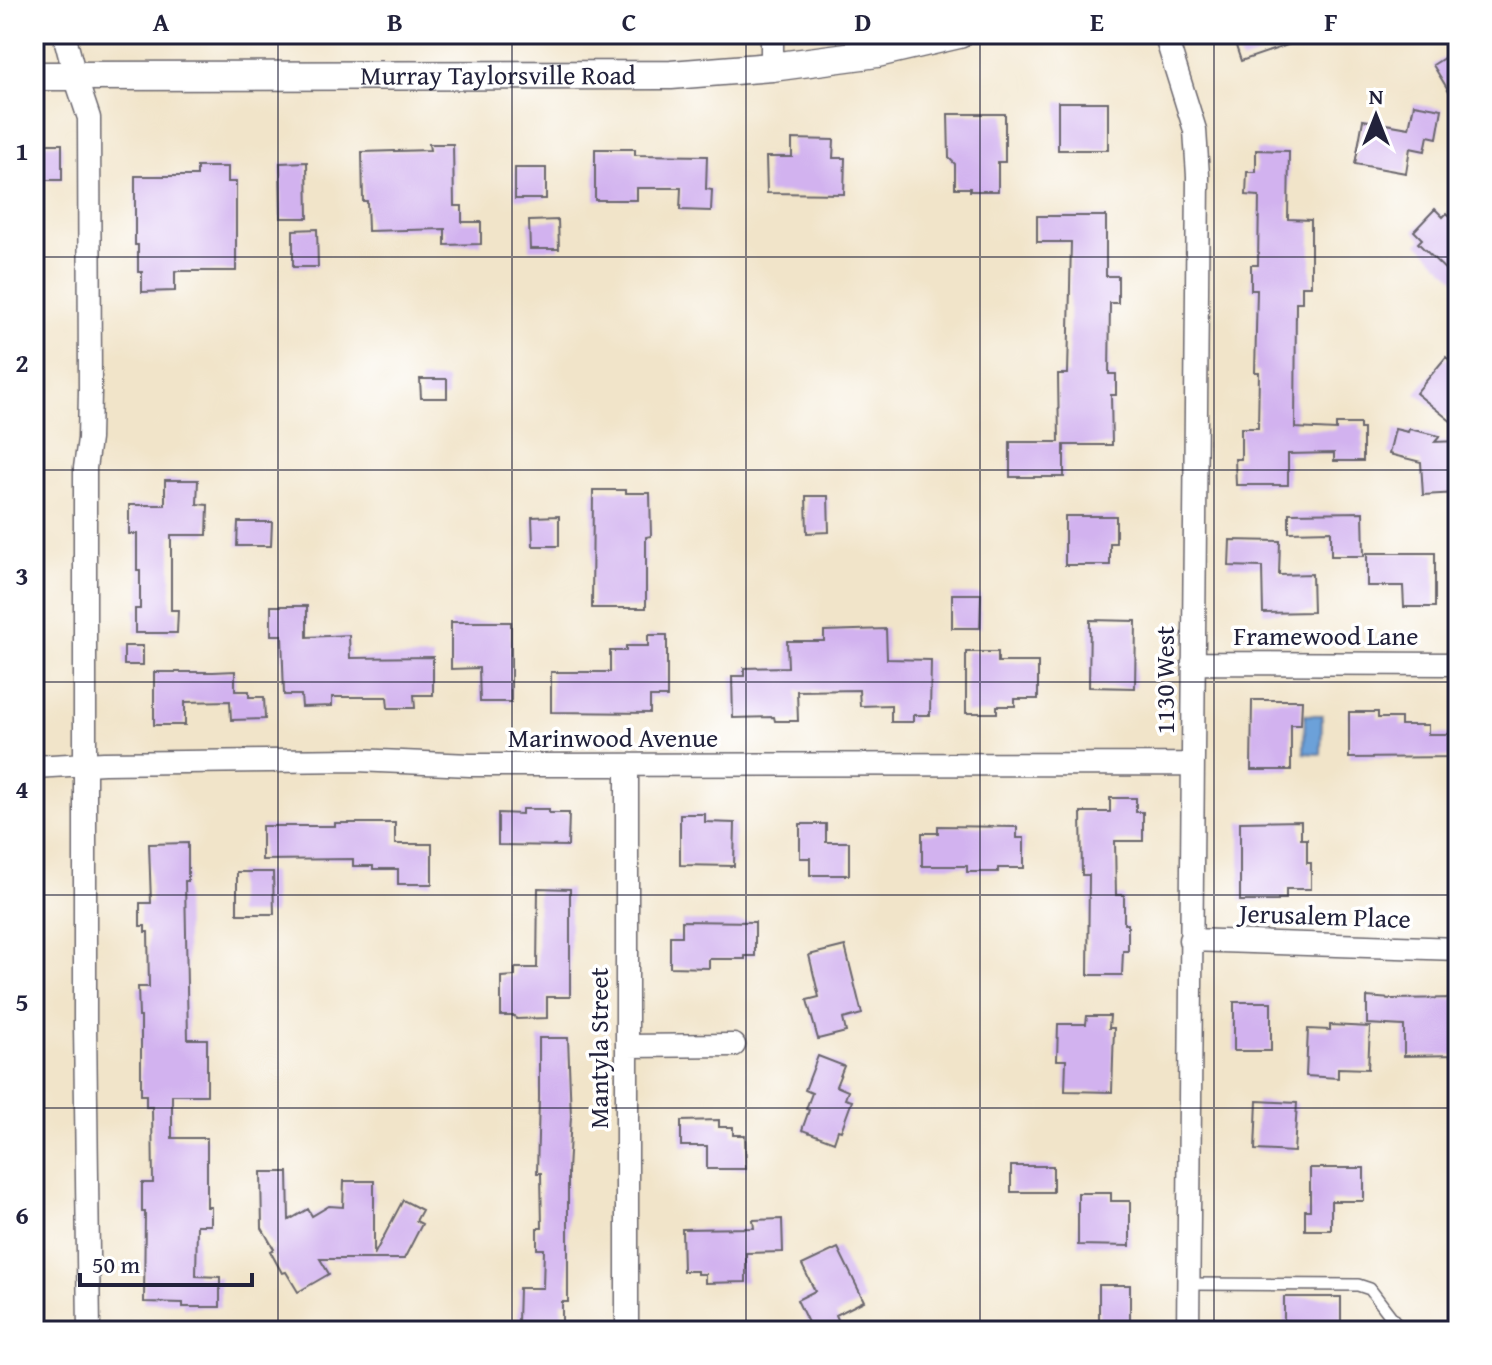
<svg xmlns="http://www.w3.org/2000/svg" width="1492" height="1365" viewBox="0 0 1492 1365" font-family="'Gentium Book Plus',serif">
<rect width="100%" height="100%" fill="#fff"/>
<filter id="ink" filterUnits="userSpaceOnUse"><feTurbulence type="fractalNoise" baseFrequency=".0125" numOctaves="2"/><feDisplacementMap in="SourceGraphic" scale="16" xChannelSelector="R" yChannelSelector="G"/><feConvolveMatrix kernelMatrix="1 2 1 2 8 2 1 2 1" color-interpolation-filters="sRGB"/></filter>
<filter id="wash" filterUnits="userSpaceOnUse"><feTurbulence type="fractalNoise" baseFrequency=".006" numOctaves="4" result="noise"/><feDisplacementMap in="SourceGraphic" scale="32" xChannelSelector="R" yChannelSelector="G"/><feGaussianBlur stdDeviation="1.8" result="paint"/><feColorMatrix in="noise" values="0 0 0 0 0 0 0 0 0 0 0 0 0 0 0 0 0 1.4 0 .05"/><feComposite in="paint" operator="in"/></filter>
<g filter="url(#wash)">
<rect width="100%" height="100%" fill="#f1e4c9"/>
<path fill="#6ca1d9" stroke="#47628a" stroke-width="2" d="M1305,715H1322L1321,754L1304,753Z"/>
<g id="blocks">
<path fill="#d2b2ef" d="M1232,34H1310L1311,37L1241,61Z
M1458,49V106L1433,65Z
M1058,102H1108V150H1058Z
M1414,104L1442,109L1437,138L1428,136L1425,151L1410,148L1406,173L1355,164L1363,120L1409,128Z
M948,114H1005V162H998V191H970V188H955V164L949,158Z
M792,139L834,140L833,158H845L844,194L767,193L766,157H792Z
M34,144H62V180H34Z
M429,144H453L454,206H462V222H481V244L445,245V229L368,231L367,201H363L362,152L430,150Z
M595,149H635V155L707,156L706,189L712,190L711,211L680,210L681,188H637V200H595Z
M1256,150L1289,151L1288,219L1311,220V286H1302V302H1296L1295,428L1336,430V424H1360V429H1363V461H1334V453L1288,454V485H1236L1235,459H1241V428H1258L1259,372H1255L1257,290H1251V265H1258L1259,196L1246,195L1247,172H1256Z
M307,162L308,218H281L280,163Z
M197,167H228V182H236V271H178L175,272V291L142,292V272H138V245H135V176H197Z
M515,168H546V199H515Z
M1435,209L1443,217L1447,213L1458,224V282L1418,243L1422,239L1414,231Z
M1037,216H1106V276H1118V303H1110L1109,374H1116V395H1111L1112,445H1064V477H1010V442H1059L1058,374H1068L1071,242H1037Z
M558,220L559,249H530L529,221Z
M317,229L318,267H293V230Z
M1446,357L1458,367V427L1416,393Z
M420,379H447V398H421Z
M1395,429L1408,432L1409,429L1440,436L1435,442L1458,441V493L1423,495L1421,462L1389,454Z
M165,480H198L197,504L208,505L207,535H171V610H178L177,633H135V609H140V570H137V534H129V505H165Z
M593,490H626V493H650L651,536L646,537V608H592Z
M806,496H828L829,532L807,533Z
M1363,512L1364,556H1331V531L1289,532V513Z
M559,516V546H533L532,517Z
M1065,516H1116V543H1110V565H1065Z
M238,522H272L271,546H237Z
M1230,540L1280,541L1279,575L1312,574L1313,612L1263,613L1262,567L1229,566Z
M1367,553H1435V607H1404L1403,586H1367Z
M952,594H981L980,628H952Z
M271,606H307V637L349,635L350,658L433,657V695H414L415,708H388L387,697H332V706L302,707L301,695H284L282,635H271Z
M1090,620L1136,621L1135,688L1089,687Z
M451,622H511V702H480L479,668L451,669Z
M886,629L887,659L931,660L930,715H913V722H891V705L860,706L859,690L797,691L798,721H775L774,717L733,718L732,676H744V668L788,667L787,641H824V631Z
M648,635H667V697H650V713L551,712V672H610V651H626V646H648Z
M124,646H143V665H124Z
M966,652H998V662H1038V699H1015V706H997V713H966Z
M235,671V691H249V697H264L265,719L231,720L230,701L185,702V725H154V672H213Z
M1252,700H1302L1301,725H1291V770H1251Z
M1349,712H1378V718H1401V725H1428V734H1458V757L1349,758Z
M1110,798H1136V812H1143V841H1115L1116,895H1124V924H1128V951H1123L1122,975H1088L1089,875H1082L1081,812H1110Z
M522,809H549V813H569L568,846L498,845V813L522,814Z
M680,814H705V822L735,823L734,866L680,865Z
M1301,821V839H1307V863H1311V889H1286V899H1278V901H1240V822Z
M335,823H395V844H432V884H398V869H373V866H353V859L262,860V826H335Z
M800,824H826V842H849V875H810V858H800Z
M938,826L1017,827V838H1024V868H998V872H967V866H922V833H938Z
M188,843V881H185L188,1039H207V1095H172V1138H207V1207H211V1225H197L196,1276L220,1277V1307H183V1303L144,1302L145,1212H142V1183H153L152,1107H146V1095H141V1017H139L138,987H149L148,932H145V926H140V903H151L149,844Z
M237,872H273L274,914H237Z
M538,888L570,889V997H547V1018L516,1019L515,1016H501V977L515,976V968H537Z
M682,921L755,922V956H745V959H709V968L670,967V936H682Z
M845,946L862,1014L843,1019L846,1032L818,1039L807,1000L819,997L809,955Z
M1367,997L1391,999L1458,998V1055L1404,1056V1026L1367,1024Z
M1234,1002H1271V1051H1234Z
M1087,1016H1110L1109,1028H1114L1112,1092L1065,1091L1066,1060H1057L1058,1024H1086Z
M1330,1025L1370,1027L1368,1069L1338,1068V1078L1306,1076L1308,1029L1330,1030Z
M539,1038H568L571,1116L568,1171V1302H562V1322H518L519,1288H543L544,1249H537V1228H542L541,1173H537L539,1099Z
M818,1056L844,1066L836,1086L848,1091L845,1099L852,1101L841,1131L838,1130L834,1142L802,1130L809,1110L806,1109L812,1093L805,1090Z
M1257,1101L1297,1103L1294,1152L1255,1150Z
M719,1120V1127H733V1135H745L746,1169H707V1146H681V1121Z
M1011,1166H1053V1192H1011Z
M1310,1168H1364V1201H1331V1230H1305V1210H1310Z
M261,1172H288L289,1220L308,1209L312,1216L329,1206L343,1207L344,1181H374V1255L403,1200L422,1210L416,1221L422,1224L404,1259H320L329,1274L298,1292L286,1272L282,1273L270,1251L274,1249L262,1228Z
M1078,1193H1111V1201H1130V1246L1078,1245Z
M782,1219L783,1252L746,1253V1282L705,1283V1274H697V1271H683L682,1229L754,1228L753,1220Z
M838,1248L864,1301L836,1315L843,1331H812L797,1300L815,1291L802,1265Z
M1099,1285H1130V1325H1099Z
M1284,1297H1341V1331H1284Z"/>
</g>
</g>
<g filter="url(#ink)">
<use href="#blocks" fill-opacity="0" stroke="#6a666d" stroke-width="2"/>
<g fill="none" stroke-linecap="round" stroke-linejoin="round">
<defs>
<path id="service" d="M1189,1284L1358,1285L1370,1289L1402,1331"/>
<path id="minor" d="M64,34L75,76L89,118L90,391L89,439L85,468V1026L89,1331
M1165,34L1195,130L1198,176L1188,1331
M772,67V34
M1193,663L1458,664
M627,765V1331
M34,767L104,763L357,760L470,765L1192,764
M1190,940L1458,949
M627,1046L734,1045"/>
<g id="tertiary">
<path id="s1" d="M34,76L671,75L772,67L877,53L959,34"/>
</g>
</defs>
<use href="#service" stroke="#6a666d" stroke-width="14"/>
<use href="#minor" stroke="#6a666d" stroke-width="25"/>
<use href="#tertiary" stroke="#6a666d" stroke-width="31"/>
<use href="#service" stroke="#fff" stroke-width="11"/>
<use href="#minor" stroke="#fff" stroke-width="22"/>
<use href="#tertiary" stroke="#fff" stroke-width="28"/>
</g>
</g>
<path fill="none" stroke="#22223b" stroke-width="2" stroke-opacity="0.55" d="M278,34V1331M512,34V1331M746,34V1331M980,34V1331M1214,34V1331M34,257H1458M34,470H1458M34,682H1458M34,895H1458M34,1108H1458"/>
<g text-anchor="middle" stroke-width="7" stroke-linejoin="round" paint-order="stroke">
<g font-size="26" fill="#22223b" stroke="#fff">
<text dy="9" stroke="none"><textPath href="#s1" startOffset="464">Murray Taylorsville Road</textPath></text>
<text x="1326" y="645">Framewood Lane</text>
<text transform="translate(1165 680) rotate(-90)" y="9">1130 West</text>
<text x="613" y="747">Marinwood Avenue</text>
<text transform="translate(1325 916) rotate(2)" y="9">Jerusalem Place</text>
<text transform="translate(599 1048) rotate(-90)" y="9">Mantyla Street</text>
</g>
</g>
<rect width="1492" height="1365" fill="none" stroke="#fff" stroke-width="88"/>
<g transform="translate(1376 116)" stroke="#ffffff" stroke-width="6" paint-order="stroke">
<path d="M0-6L14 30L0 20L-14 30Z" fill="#22223b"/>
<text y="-12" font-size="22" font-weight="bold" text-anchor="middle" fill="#22223b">N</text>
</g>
<path d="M80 1273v12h172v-12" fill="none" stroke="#22223b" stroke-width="4"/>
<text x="92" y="1273" font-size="24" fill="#22223b" stroke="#ffffff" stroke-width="6" paint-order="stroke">50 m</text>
<rect x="44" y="44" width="1404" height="1277" fill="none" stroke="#22223b" stroke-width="3"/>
<g font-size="26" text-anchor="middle" font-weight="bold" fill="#22223b">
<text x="161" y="31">A</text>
<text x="395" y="31">B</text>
<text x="629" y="31">C</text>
<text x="863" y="31">D</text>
<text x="1097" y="31">E</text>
<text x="1331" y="31">F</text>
<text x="22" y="160">1</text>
<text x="22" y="372">2</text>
<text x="22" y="585">3</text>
<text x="22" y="798">4</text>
<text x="22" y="1011">5</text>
<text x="22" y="1224">6</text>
</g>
</svg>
